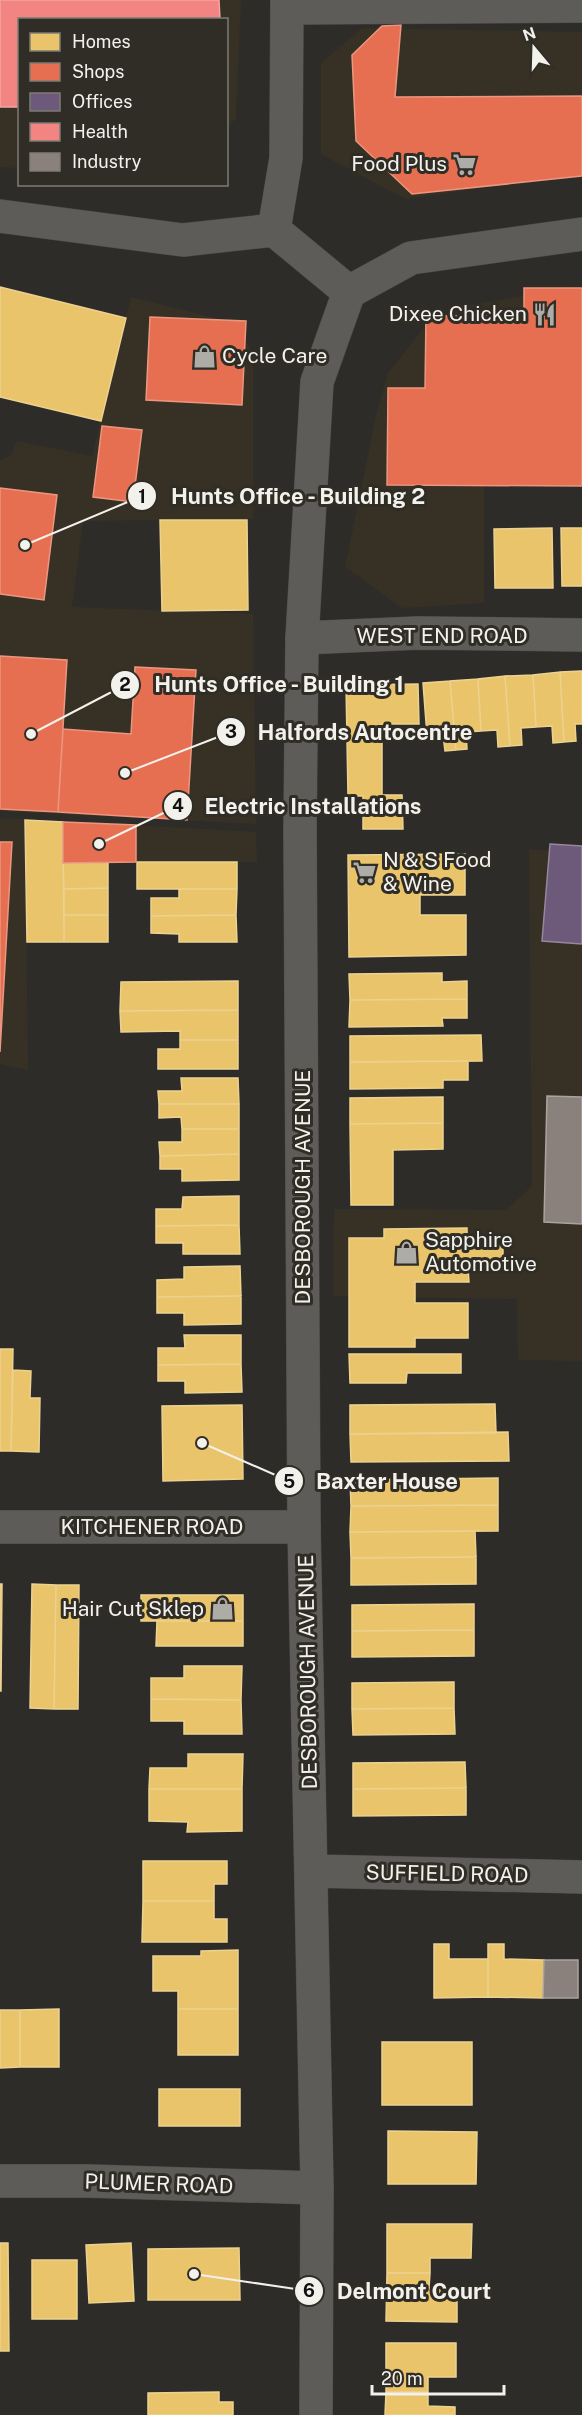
<svg xmlns="http://www.w3.org/2000/svg" width="582" height="2415" viewBox="0 0 582 2415" font-family="'Public Sans',sans-serif">
<rect width="100%" height="100%" fill="#2e2c28"/>
<path fill="#373125" d="M0,0H241L236,118L227,127L226,20H20L19,168L0,167Z
M362,28L582,32V173L405,199L321,154V63Z
M582,287V444L484,479V603L402,608L345,567L377,411L388,373L428,323L463,306Z
M131,297L235,323L253,353V519L83,521L72,607L253,614L256,824L0,811V461L12,454L16,441L92,456Z
M0,818L25,819L28,1070L0,1064Z
M63,821L256,832L257,862L63,863Z
M529,849L582,854V1361L518,1360L517,1299L333,1296L334,1209L506,1210L532,1186Z"/>
<path fill="#e9c46a" stroke="#ecd291" stroke-width="1.5" d="M0,287L126,318L101,421L0,397Z
M160,520H247L248,610L162,611Z
M552,528L553,588H495L494,529Z
M561,528H582V586H562Z
M582,671V724H575L576,741L564,742L560,672Z
M560,672L564,742L553,743L552,726L536,727L533,675Z
M533,675L536,727L521,728L522,745L510,746L505,676Z
M505,676L510,746L498,747L497,730L481,731L478,679Z
M478,679L481,731L466,732L467,749L456,750L450,681Z
M450,681L456,750L445,751L443,735L427,736L423,683Z
M418,684L419,724H382V795H402L403,829H363V796H348L346,685Z
M25,820L63,822L64,942H27Z
M465,854V895H420V915H466V955L349,957L348,855Z
M108,862V888L64,889L63,863Z
M137,862H237V889H137Z
M108,888V915H64V889Z
M179,889H237L236,915L151,916V898H179Z
M64,915H108V942H64Z
M236,915L237,942H179V934L151,933V916Z
M442,973V982L467,981V999L350,1000L349,974Z
M238,981V1010L120,1011L121,982Z
M467,999V1018H442L443,1026L349,1027L350,1000Z
M238,1010V1040H180V1031L121,1032L120,1011Z
M481,1035L482,1061L350,1062V1036Z
M180,1040H238V1069H158V1049H180Z
M468,1061V1080H443V1088L350,1089V1062Z
M181,1078H238L239,1104H159L158,1091H182Z
M443,1097V1123L350,1124V1098Z
M159,1104H239V1129H182L181,1117L159,1118Z
M443,1123V1149L393,1150V1205H351L350,1124Z
M182,1129H239V1154L160,1156L159,1142H182Z
M239,1154V1180L182,1181V1169H160V1156Z
M239,1196V1225L156,1226V1209H182L183,1197Z
M239,1225L240,1254H183V1243H156V1226Z
M467,1228V1246H503V1268H468L469,1282H415V1303H468V1338H415V1347H349V1238H384V1229Z
M240,1266L241,1296L157,1297V1280L184,1279V1267Z
M241,1296V1324L184,1325V1313H157V1297Z
M184,1335H241V1364L158,1365V1348H185Z
M0,1349H13L11,1451H0Z
M349,1354H461V1373H407L406,1383H350Z
M241,1364L242,1392L185,1393V1381H158V1365Z
M13,1370L31,1371L30,1398H40L39,1452L11,1451Z
M495,1404L496,1433L350,1434V1405Z
M242,1405L243,1479L163,1481L162,1406Z
M508,1432L509,1461L351,1462L350,1434Z
M498,1478V1505L351,1506L350,1480Z
M498,1505V1531L350,1532L351,1506Z
M475,1531L476,1557L351,1558L350,1532Z
M476,1557V1584L351,1585V1558Z
M0,1584H2L1,1691H0Z
M32,1584L56,1585L54,1709L30,1708Z
M56,1585H79L78,1709H54Z
M141,1595H243V1621H141Z
M474,1604V1630L352,1631V1605Z
M157,1621H243V1646H156Z
M474,1630V1656L352,1657V1631Z
M184,1666H242L241,1700L151,1699V1678H184Z
M454,1682V1708L352,1709V1683Z
M151,1699L241,1700L242,1734H184V1721H151Z
M454,1708L455,1734L353,1735L352,1709Z
M188,1754H243L242,1789H149L150,1768H188Z
M465,1762L466,1788L353,1789V1763Z
M466,1788V1815L353,1816V1789Z
M149,1789H242V1831L187,1832L188,1822L149,1821Z
M143,1861H227V1884H214V1901H143Z
M143,1901H214V1919H227V1942H142Z
M434,1944H449V1959H488V1997L434,1998Z
M488,1944H504V1959L544,1960L543,1998L488,1997Z
M238,1950V2009H178V1991H153V1956H201V1951Z
M59,2009V2067H20V2010Z
M178,2009H238V2055H178Z
M0,2010H20V2067L0,2068Z
M382,2042H472V2105H382Z
M159,2089H240V2126H159Z
M388,2131L477,2132L476,2184H388Z
M387,2224H472L471,2258H430V2273H387Z
M0,2243H8L9,2351H0Z
M131,2243L134,2301L89,2303L86,2245Z
M239,2248L240,2300H148V2249Z
M32,2260H77V2319H32Z
M387,2273H430L429,2288H457V2322L386,2321Z
M386,2343H456V2377H428V2392H386Z
M219,2392V2402H233V2415H148V2393Z
M386,2392H428V2406L455,2407V2415H385Z"/>
<path fill="#e76f51" stroke="#eb9680" stroke-width="1.5" d="M401,25L395,97L582,96V176L412,194L356,141L352,55L382,26Z
M524,288H582V486L387,485L388,388H425L426,316H524Z
M150,317L246,321L242,405L146,400Z
M102,426L142,430L133,502L93,497Z
M0,488L57,495L44,600L0,594Z
M0,656L67,660L58,812L0,809Z
M135,667L196,670L187,820L58,812L63,729L131,734Z
M63,822L136,825V862L63,863Z
M0,842H12L0,1052Z"/>
<path fill="#6d597a" stroke="#95879c" stroke-width="1.5" d="M550,844L582,846V944L542,941Z"/>
<path fill="#f28482" stroke="#f2a5a2" stroke-width="1.5" d="M0,0H219L220,20H20V107H0Z"/>
<path fill="#8a817c" stroke="#aaa39e" stroke-width="1.5" d="M547,1096L582,1097V1224L544,1222Z
M544,1960H578V1998H543Z"/>
<g fill="none" stroke-linecap="round" stroke-linejoin="round">
<defs>
<path id="street" d="M287,8L582,6
M302,638L418,633L582,635
M0,1527H304
M0,2181H88L317,2188"/>
<path id="secondary" d="M0,216L183,240L274,230
M274,230L286,158L287,0
M274,230L349,292
M349,292L411,258L582,234
M312,1871L582,1877
M316,2415L317,2188L304,1527L300,829L302,638L317,382L349,292"/>
</defs>
<use href="#street" stroke="#4a4946" stroke-width="34"/>
<use href="#secondary" stroke="#4a4946" stroke-width="34"/>
<use href="#street" stroke="#5e5c59" stroke-width="33"/>
<use href="#secondary" stroke="#5e5c59" stroke-width="33"/>
</g>
<defs>
<symbol id="supermarket-bare" viewBox="-9 -9 18 18"><path d="M-6-5.5h2.5l.6 2H6L4.5 2H-2.5L-4.4-4H-6ZM-1.5 3.2a1.3 1.3 0 1 0 .1 0ZM3 3.2a1.3 1.3 0 1 0 .1 0Z" fill="#aeaca7" stroke="#302d26" stroke-width="2.5" paint-order="stroke"/></symbol>
<symbol id="restaurant-bare" viewBox="-9 -9 18 18"><path d="M-5-6h1v4h1v-4h1v4h1v-4h1v5L-1.5 .5V6h-2V.5L-5-1ZM5-6V6H3V1.5H1.5Q1.5-4 5-6Z" fill="#aeaca7" stroke="#302d26" stroke-width="2.5" paint-order="stroke"/></symbol>
<symbol id="shop-bare" viewBox="-9 -9 18 18"><path d="M-5-2.5h2.3a2.7 3.5 0 0 1 5.4 0H5L5.5 6h-11ZM-1.5-2.5h3a1.5 2.3 0 0 0-3 0Z" fill="#aeaca7" stroke="#302d26" stroke-width="2.5" paint-order="stroke"/></symbol>
</defs>
<g fill-rule="evenodd">
<use href="#supermarket-bare" x="448" y="148" width="33" height="33"/>
<use href="#restaurant-bare" x="528" y="298" width="33" height="33"/>
<use href="#shop-bare" x="188" y="340" width="33" height="33"/>
<use href="#supermarket-bare" x="348" y="856" width="33" height="33"/>
<use href="#shop-bare" x="390" y="1236" width="33" height="33"/>
<use href="#shop-bare" x="206" y="1592" width="33" height="33"/>
</g>
<g text-anchor="middle" stroke-width="6" stroke-linejoin="round" paint-order="stroke">
<g font-size="21" fill="#f3f1ec" stroke="#302d26" text-anchor="end">
<text x="447" y="171">Food Plus</text>
<text x="527" y="321">Dixee Chicken</text>
<text x="222" y="363" text-anchor="start">Cycle Care</text>
<text x="383" y="867" text-anchor="start">N &amp; S Food<tspan x="383" dy="24">&amp; Wine</tspan></text>
<text x="425" y="1247" text-anchor="start">Sapphire<tspan x="425" dy="24">Automotive</tspan></text>
<text x="204" y="1616">Hair Cut Sklep</text>
</g>
<g font-size="21" fill="#f3f1ec" stroke="#302d26">
<text x="442" y="643">WEST END ROAD</text>
<text transform="translate(303 1187) rotate(-90)" y="7">DESBOROUGH AVENUE</text>
<text x="152" y="1534">KITCHENER ROAD</text>
<text transform="translate(308 1672) rotate(-91)" y="7">DESBOROUGH AVENUE</text>
<text transform="translate(447 1874) rotate(1)" y="7">SUFFIELD ROAD</text>
<text transform="translate(159 2184) rotate(2)" y="7">PLUMER ROAD</text>
</g>
</g>
<path fill="none" stroke="#f3f1ec" stroke-width="2" d="M25 545L142 496M31 734L125 685M125 773L231 732M99 844L178 806M202 1443L289 1481M194 2274L309 2291"/>
<g fill="#f3f1ec" stroke="#302d26" stroke-width="2">
<circle cx="25" cy="545" r="6"/>
<circle cx="31" cy="734" r="6"/>
<circle cx="125" cy="773" r="6"/>
<circle cx="99" cy="844" r="6"/>
<circle cx="202" cy="1443" r="6"/>
<circle cx="194" cy="2274" r="6"/>
<circle cx="142" cy="496" r="15"/>
<circle cx="125" cy="685" r="15"/>
<circle cx="231" cy="732" r="15"/>
<circle cx="178" cy="806" r="15"/>
<circle cx="289" cy="1481" r="15"/>
<circle cx="309" cy="2291" r="15"/>
</g>
<g font-size="18" text-anchor="middle" font-weight="bold" fill="#111">
<text x="142" y="503">1</text>
<text x="125" y="691">2</text>
<text x="231" y="738">3</text>
<text x="178" y="812">4</text>
<text x="289" y="1488">5</text>
<text x="309" y="2297">6</text>
</g>
<g font-size="22" text-anchor="middle" font-weight="bold" fill="#f3f1ec" stroke="#302d26" stroke-width="6" stroke-linejoin="round" paint-order="stroke">
<text x="298" y="504">Hunts Office - Building 2</text>
<text x="279" y="692">Hunts Office - Building 1</text>
<text x="365" y="740">Halfords Autocentre</text>
<text x="313" y="814">Electric Installations</text>
<text x="387" y="1489">Baxter House</text>
<text x="414" y="2299">Delmont Court</text>
</g>
<rect x="18" y="18" width="210" height="168" fill="#302d26" stroke="#7e7b75" stroke-width="1.5"/>
<rect x="30" y="33" width="30" height="18" fill="#e9c46a" stroke="#7e7b75" stroke-width="1.5"/>
<text x="72" y="48" font-size="18" fill="#f3f1ec">Homes</text>
<rect x="30" y="63" width="30" height="18" fill="#e76f51" stroke="#7e7b75" stroke-width="1.5"/>
<text x="72" y="78" font-size="18" fill="#f3f1ec">Shops</text>
<rect x="30" y="93" width="30" height="18" fill="#6d597a" stroke="#7e7b75" stroke-width="1.5"/>
<text x="72" y="108" font-size="18" fill="#f3f1ec">Offices</text>
<rect x="30" y="123" width="30" height="18" fill="#f28482" stroke="#7e7b75" stroke-width="1.5"/>
<text x="72" y="138" font-size="18" fill="#f3f1ec">Health</text>
<rect x="30" y="153" width="30" height="18" fill="#8a817c" stroke="#7e7b75" stroke-width="1.5"/>
<text x="72" y="168" font-size="18" fill="#f3f1ec">Industry</text>
<g transform="translate(534 48) rotate(341)" stroke="#302d26" stroke-width="4.5" paint-order="stroke">
<path d="M0-4.5L10 22L0 15L-10 22Z" fill="#f3f1ec"/>
<text y="-9" font-size="16" font-weight="bold" text-anchor="middle" fill="#f3f1ec">N</text>
</g>
<path d="M372 2385v9h132v-9" fill="none" stroke="#f3f1ec" stroke-width="3"/>
<text x="381" y="2385" font-size="18" fill="#f3f1ec" stroke="#302d26" stroke-width="4.5" paint-order="stroke">20 m</text>
</svg>
